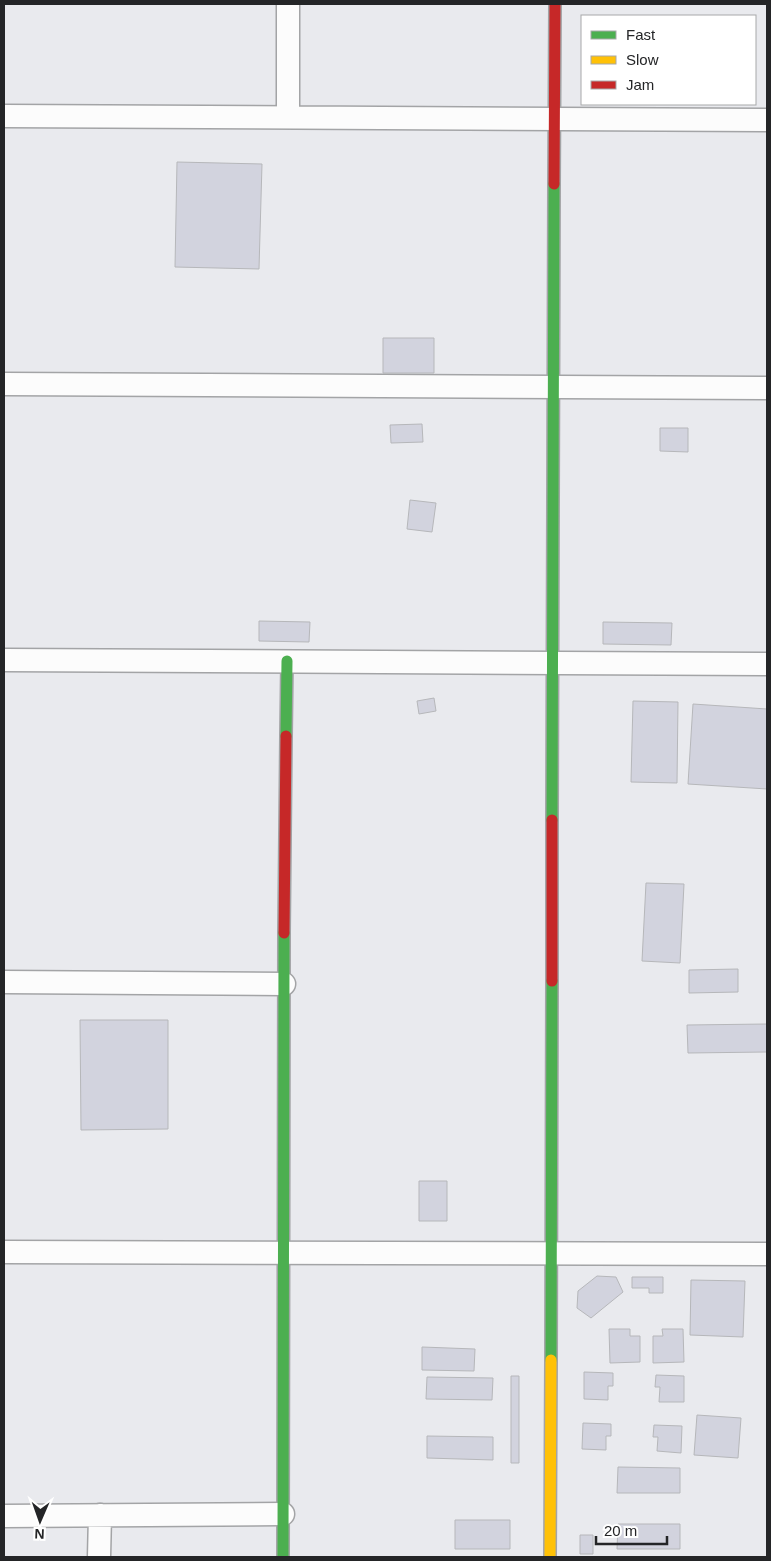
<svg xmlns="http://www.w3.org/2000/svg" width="771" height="1561" viewBox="0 0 771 1561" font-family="Helvetica,sans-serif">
<rect width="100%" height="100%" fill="#e9eaee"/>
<path fill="#d2d3de" stroke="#b6b7ba" d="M177,162L262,164L259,269L175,267Z
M383,338H434V373H383Z
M422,424L423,442L391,443L390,425Z
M660,428H688V452L660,451Z
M410,500L436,503L432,532L407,529Z
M259,621L310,622L309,642L259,641Z
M603,622L672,623L671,645L603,644Z
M434,698L436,711L419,714L417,701Z
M633,701L678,702L677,783L631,782Z
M693,704L767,709V789L688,784Z
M646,883L684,884L680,963L642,961Z
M738,969V992L689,993V970Z
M80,1020H168V1129L81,1130Z
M767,1024V1052L688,1053L687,1025Z
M419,1181H447V1221H419Z
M597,1276L616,1277L623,1292L591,1318L577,1308L578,1291Z
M632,1277H663V1293H649V1288H632Z
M691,1280L745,1281L743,1337L690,1335Z
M609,1329H630V1336H640V1362L610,1363Z
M662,1329H683L684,1362L653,1363V1336H663Z
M422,1347L475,1349L474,1371L422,1370Z
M584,1372L613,1373V1386H608V1400L584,1399Z
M656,1375L684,1376V1402H659L660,1387H655Z
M511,1376H519V1463H511Z
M427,1377L493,1378L492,1400L426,1399Z
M697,1415L741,1418L738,1458L694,1455Z
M583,1423L611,1424V1436H606V1450L582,1449Z
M654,1425L682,1426L681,1453L657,1451L658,1437H653Z
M427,1436L493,1437V1460L427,1458Z
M618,1467L680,1468V1493H617Z
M455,1520H510V1549H455Z
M618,1524H680V1549H617Z
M580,1535H593V1554H580Z"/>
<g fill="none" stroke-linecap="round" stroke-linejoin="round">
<defs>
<path id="street" d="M4,116L767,120
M288,117V4
M4,384L767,388
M4,660L767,664
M4,982L284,984
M4,1252L767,1254
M4,1516L283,1514
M99,1557L100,1515"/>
<path id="fast" d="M286,736L287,661
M552,820L554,184
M551,1360L552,981
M283,1557L284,933"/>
<path id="slow" d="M550,1557L551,1360"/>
<path id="jam" d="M554,184L555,4
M284,933L286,736
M552,981V820"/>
</defs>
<use href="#street" stroke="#a3a4a6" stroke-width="25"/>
<use href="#fast" stroke="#a3a4a6" stroke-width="14"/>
<use href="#slow" stroke="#a3a4a6" stroke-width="14"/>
<use href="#jam" stroke="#a3a4a6" stroke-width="14"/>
<use href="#street" stroke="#fcfcfc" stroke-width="22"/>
<use href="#fast" stroke="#4caf50" stroke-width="11"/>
<use href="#slow" stroke="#ffc107" stroke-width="11"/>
<use href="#jam" stroke="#c62828" stroke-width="11"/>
</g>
<rect width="771" height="1561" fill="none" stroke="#242527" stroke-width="10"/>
<rect x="581" y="15" width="175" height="90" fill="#ffffff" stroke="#a7a8a9"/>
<rect x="591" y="31" width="25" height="8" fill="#4caf50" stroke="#a7a8a9"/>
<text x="626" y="40" font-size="15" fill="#242527">Fast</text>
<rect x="591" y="56" width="25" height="8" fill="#ffc107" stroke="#a7a8a9"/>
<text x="626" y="65" font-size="15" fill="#242527">Slow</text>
<rect x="591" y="81" width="25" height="8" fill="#c62828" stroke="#a7a8a9"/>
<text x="626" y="90" font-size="15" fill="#242527">Jam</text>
<g transform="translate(40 1521) rotate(182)" stroke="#ffffff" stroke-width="4" paint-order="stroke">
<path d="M0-4L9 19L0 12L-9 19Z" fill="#242527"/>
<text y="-8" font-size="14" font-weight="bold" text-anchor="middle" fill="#242527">N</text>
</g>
<path d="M596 1536v8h71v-8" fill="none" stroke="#242527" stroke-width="2.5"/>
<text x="604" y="1536" font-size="15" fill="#242527" stroke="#ffffff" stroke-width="4" paint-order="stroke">20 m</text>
</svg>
